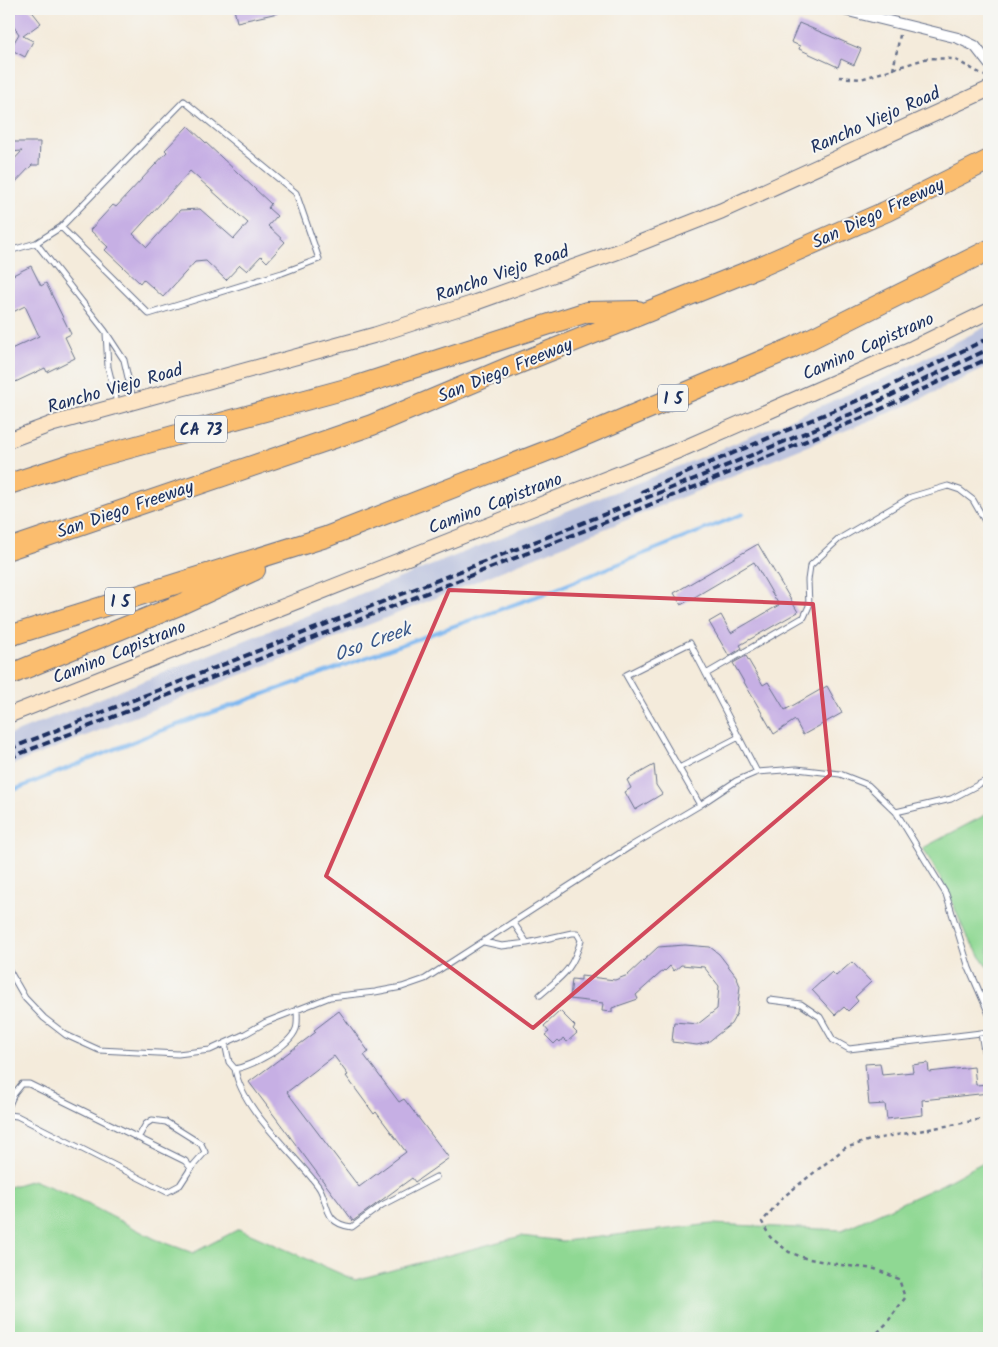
<svg xmlns="http://www.w3.org/2000/svg" width="998" height="1347" viewBox="0 0 998 1347" font-family="Kalam,sans-serif">
<rect width="100%" height="100%" fill="#f6f6f2"/>
<filter id="ink" filterUnits="userSpaceOnUse"><feTurbulence type="fractalNoise" baseFrequency=".02" numOctaves="2"/><feDisplacementMap in="SourceGraphic" scale="10" xChannelSelector="R" yChannelSelector="G"/><feConvolveMatrix kernelMatrix="1 2 1 2 8 2 1 2 1" color-interpolation-filters="sRGB"/></filter>
<filter id="wash" filterUnits="userSpaceOnUse"><feTurbulence type="fractalNoise" baseFrequency=".0096" numOctaves="4" result="noise"/><feDisplacementMap in="SourceGraphic" scale="20" xChannelSelector="R" yChannelSelector="G"/><feGaussianBlur stdDeviation="1.12" result="paint"/><feColorMatrix in="noise" values="0 0 0 0 0 0 0 0 0 0 0 0 0 0 0 0 0 1.4 0 .05"/><feComposite in="paint" operator="in"/></filter>
<g filter="url(#wash)">
<rect width="100%" height="100%" fill="#f4ebdb"/>
<path fill="#bcc3de" d="M989,325V366L908,405L396,614L9,766V735L724,448L892,375Z"/>
<path fill="#8fd893" stroke="#558478" d="M989,813V969L966,935L947,890L923,848Z
M989,1159V1338H9V1187L33,1180L70,1195L155,1239L193,1253L239,1229L355,1280L521,1236L563,1241L712,1224L842,1230L941,1185Z"/>
<g fill="none" stroke-linecap="round" stroke-linejoin="round">
<path stroke="#7fb8f0" stroke-width="4" d="M9,792L152,734L546,593L743,514"/>
</g>
<g id="blocks">
<path fill="#c6afe4" fill-rule="evenodd" d="M19,9H30L41,23L23,36L33,41L25,57L10,49L19,34L9,20V17Z
M234,9H277L278,13L237,22Z
M799,23L861,49L854,65L841,59L838,67L799,49L800,46L791,42Z
M188,126L271,204L268,208L277,216L268,226L285,242L267,262L261,256L247,271L240,265L226,280L206,261L195,262L163,297L143,279L140,283L105,250L108,247L90,230L113,205L116,207L167,152L165,150ZM190,171L248,223L234,239L200,209L180,210L147,247L133,234Z
M9,142H40L39,165H32L9,189V165L22,151L9,152Z
M31,266L41,286L46,283L71,334L65,337L75,358L47,372L45,368L9,385V350L39,336L25,306L9,314V277Z
M758,544L798,612L740,645L742,648L729,656L709,622L721,615L731,633L779,605L754,562L681,605L674,593Z
M746,656L763,685L768,682L785,710L827,686L842,713L803,735L795,720L774,734L733,663Z
M654,765L656,785L662,794L635,810L625,792L631,788L627,780Z
M685,945L710,947L719,954L736,976L740,986L737,1013L731,1024L708,1042L697,1045L672,1042L674,1022L698,1024L717,1009L719,986L704,967L681,965L674,971L670,966L665,971L664,970L636,995L638,999L612,1008V1012L602,1011L603,1003L570,999L572,979L581,980V976L615,980L628,975L658,947Z
M852,962L871,982L855,997L858,1001L848,1011L844,1007L835,1015L812,990L832,972L836,976Z
M339,1011L369,1052L364,1055L399,1102L404,1099L449,1158L415,1182L412,1178L353,1221L249,1082L316,1032L314,1030ZM334,1056L348,1075L346,1076L374,1114L376,1112L406,1152L359,1187L287,1092Z
M560,1011L575,1026L573,1029L577,1033L567,1042L563,1038L560,1042L558,1040L554,1044L545,1035L549,1032L544,1026Z
M880,1063L882,1075L913,1072L912,1065L928,1063L929,1072L974,1067L976,1085L989,1084V1093L922,1100L923,1115L887,1119L885,1104L869,1105L865,1064Z"/>
</g>
</g>
<g filter="url(#ink)">
<use href="#blocks" fill-opacity="0" stroke="#67718a" stroke-width="1"/>
<g fill="none" stroke-linecap="round" stroke-linejoin="round">
<defs>
<path id="lane" d="M36,243L105,331L124,360L133,400
M9,251L36,243L61,227L184,101L296,193L319,259L282,273L149,314L61,227
M106,333L108,367L117,403
M706,674L804,617L809,606L808,580L810,566L839,539L911,497L948,486L960,490L973,500L989,528
M679,768L739,737
M700,805L626,675L690,643L757,772
M896,812L951,799L989,779
M484,942L502,946L527,943L513,922
M527,943L572,933H577L581,940C572,971 563,975 540,995
M9,970L25,998L44,1018L66,1035L99,1050L178,1054L210,1050L245,1034L266,1022L330,997L375,992L402,987L425,979L631,846L700,805L736,781L757,772L797,769L840,774L868,785L896,812L946,894L969,968L989,1014
M770,1000L801,1004L820,1017L833,1040L849,1049L989,1032
M981,1033L986,1062H989
M225,1043L229,1062L235,1069C253,1065 289,1047 296,1029C298,1024 297,1015 297,1009
M235,1069C242,1110 294,1153 318,1186C325,1195 325,1209 332,1218C337,1224 344,1226 352,1227L382,1205L436,1177
M9,1105L14,1094L22,1084H29L185,1161L191,1168L180,1185L167,1192L17,1116L9,1115
M138,1138L146,1124L152,1120L166,1122L201,1144L205,1152L191,1168"/>
<path id="street" d="M840,9L958,38L975,46L989,64"/>
<path id="secondary" d="M9,440L52,424L375,335L471,304L622,250L721,211L989,89
M9,715L682,449L913,348L989,311"/>
<path id="highway" d="M9,484L74,463L357,386L587,312L638,311
M9,549L372,425L512,366L757,268L887,211L989,160
M9,636L326,537L557,447L792,348L989,250
M9,675L179,605L255,570"/>
</defs>
<use href="#lane" stroke="#67718a" stroke-width="7"/>
<use href="#street" stroke="#67718a" stroke-width="12"/>
<use href="#secondary" stroke="#67718a" stroke-width="17"/>
<use href="#highway" stroke="#67718a" stroke-width="22"/>
<path stroke="#67718a" stroke-width="2.5" stroke-dasharray="4 4" stroke-linecap="butt" d="M893,70L900,35
M839,77L861,79L928,58L954,59L987,77
M872,1338L886,1324L905,1298L899,1279L875,1269L841,1265L805,1258L789,1252L770,1237L762,1222L782,1198L845,1148L870,1140L989,1118"/>
<use href="#lane" stroke="#fff" stroke-width="5"/>
<use href="#street" stroke="#fff" stroke-width="10"/>
<use href="#secondary" stroke="#fde5c5" stroke-width="15"/>
<use href="#highway" stroke="#fbbd6e" stroke-width="20"/>
<path stroke="#1b2f5e" stroke-width="4" stroke-dasharray="8 4" stroke-linecap="butt" d="M641,492L875,393L989,338
M9,749L694,479L858,411L989,349
M9,758L697,486L864,417L989,358"/>
</g>
</g>
<path fill="none" stroke="#d1495b" stroke-width="4" stroke-linejoin="round" d="M449,590L813,604L830,775L533,1028L326,876Z"/>
<g text-anchor="middle" stroke-width="4" stroke-linejoin="round" paint-order="stroke">
<g fill="#f6f6f2" stroke="#5d6b8a" stroke-width="1">
<rect x="658" y="384.5" width="30" height="27" rx="4"/>
<rect x="175" y="415.5" width="52" height="27" rx="4"/>
<rect x="105" y="587.5" width="30" height="27" rx="4"/>
</g>
<g font-size="16" font-weight="bold" fill="#1b2f5e">
<text x="673" y="404">I 5</text>
<text x="201" y="435">CA 73</text>
<text x="120" y="607">I 5</text>
</g>
<g font-size="18" fill="#1b2f5e" stroke="#f6f6f2">
<text transform="translate(875 120) rotate(-24)" y="6">Rancho Viejo Road</text>
<text transform="translate(878 213) rotate(-25)" y="6">San Diego Freeway</text>
<text transform="translate(502 273) rotate(-19)" y="6">Rancho Viejo Road</text>
<text transform="translate(868 346) rotate(-24)" y="6">Camino Capistrano</text>
<text transform="translate(505 370) rotate(-22)" y="6">San Diego Freeway</text>
<text transform="translate(115 388) rotate(-16)" y="6">Rancho Viejo Road</text>
<text transform="translate(495 503) rotate(-21)" y="6">Camino Capistrano</text>
<text transform="translate(125 509) rotate(-19)" y="6">San Diego Freeway</text>
<text transform="translate(119 652) rotate(-22)" y="6">Camino Capistrano</text>
</g>
<g font-size="19" font-style="italic" fill="#39588a" stroke="#f6f6f2">
<text transform="translate(372 641) rotate(-20)" y="7">Oso Creek</text>
</g>
</g>
<rect width="998" height="1347" fill="none" stroke="#f6f6f2" stroke-width="30"/>
</svg>
